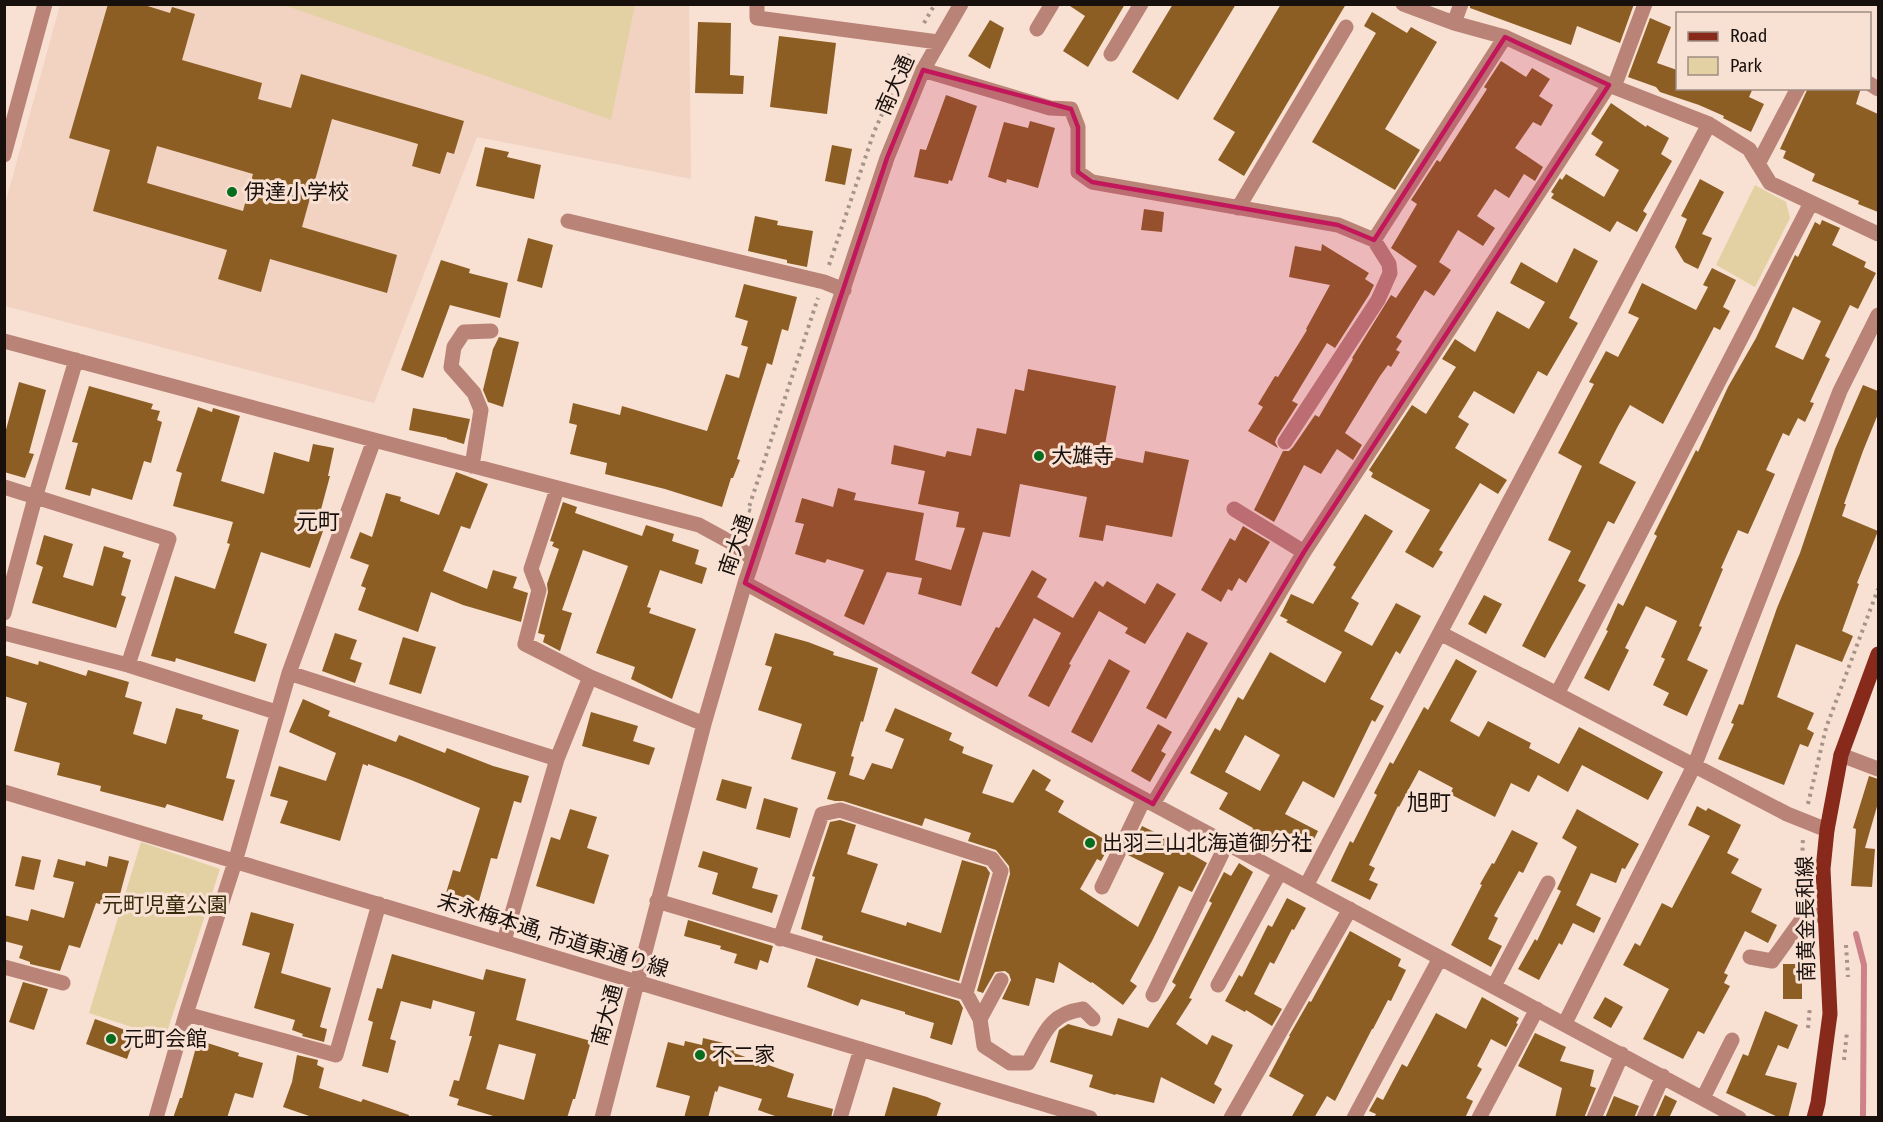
<svg xmlns="http://www.w3.org/2000/svg" width="1883" height="1122" viewBox="0 0 1883 1122" font-family="'Fira Sans Condensed','Noto Sans JP',sans-serif">
<rect width="100%" height="100%" fill="#f8e0d3"/>
<path fill="#f2d3c2" d="M60,5H689L691,179L477,137L374,403L5,306V204Z"/>
<path fill="#e3d1a3" d="M284,5H635L611,120Z
M1755,185L1786,202L1790,218L1755,287L1716,265Z
M141,842L220,869L165,1038L89,1013Z"/>
<g fill="none" stroke-linecap="round" stroke-linejoin="round">
<path stroke="#cd828a" stroke-width="6" d="M1856,934L1864,965L1863,1117"/>
</g>
<path fill="#8c5e24" fill-rule="evenodd" d="M108,4H141L170,13L172,7L195,14L182,60L262,83L258,99L291,108L301,74L464,121L454,154L447,152L440,174L412,166L418,144L332,119L302,227L397,255L387,293L270,259L261,292L218,279L227,250L93,211L110,150L69,138ZM157,146L253,174L243,211L147,183Z
M1067,4H1125L1088,67L1063,51L1085,16Z
M1173,4H1236L1178,100L1132,72Z
M1281,4H1346L1244,176L1218,160L1235,132L1213,119Z
M1470,4H1634L1620,43L1577,26L1571,45L1470,8Z
M1372,12L1407,33L1411,27L1437,42L1385,129L1420,150L1395,190L1312,142L1376,33L1364,26Z
M1650,18L1671,27L1657,63L1677,70V88H1753L1749,97L1764,104L1751,132L1723,118L1724,116L1699,105L1660,92L1656,87L1628,77Z
M990,20L1004,28L990,69L968,56Z
M698,22L731,23L730,75L744,76L743,94L695,93Z
M779,36L836,43L827,114L770,107Z
M1501,61L1526,77L1532,68L1550,79L1539,96L1553,105L1541,126L1533,122L1515,148L1543,167L1535,181L1524,174L1509,198L1495,189L1477,216L1495,228L1483,246L1458,230L1439,262L1451,270L1434,296L1425,290L1396,337L1402,341L1396,350L1400,352L1391,367L1388,365L1380,376L1345,433L1362,445L1353,460L1337,449L1321,474L1304,465L1274,522L1254,510L1283,451H1289L1293,447L1315,415L1319,417L1353,359L1352,358L1391,295L1396,298L1417,266L1391,248L1417,204L1411,200L1437,160L1440,162L1487,89L1484,87Z
M1808,88H1861L1856,104L1878,114V212L1858,204L1859,201L1812,181L1815,174L1783,158L1786,151L1780,149Z
M946,95L977,106L952,181L949,180L948,184L914,177L920,149L926,150Z
M1611,103L1646,127L1647,125L1669,138L1661,154L1672,161L1643,211L1647,214L1637,232L1617,221L1610,232L1551,198L1554,194L1551,192L1560,178L1562,180L1566,174L1604,197L1619,170L1595,155L1603,142L1591,134Z
M1030,121L1055,128L1038,188L1007,179L1006,183L988,177L1004,122L1028,128Z
M832,145L852,149L845,185L825,181Z
M485,147L509,152L507,157L541,165L534,199L476,186Z
M1700,179L1724,192L1702,234L1712,238L1698,269L1684,262L1675,247L1687,219L1681,216Z
M1144,209L1164,212L1162,232L1141,230Z
M755,216L778,221L777,225L813,231L807,267L787,263V260L748,251Z
M1822,220L1840,228L1832,245L1866,262L1864,267L1876,273L1858,309L1850,305L1825,356L1830,359L1810,402L1814,403L1805,422L1798,418L1789,436L1783,433L1766,470L1775,474L1748,534L1738,530L1721,568L1723,569L1699,626L1702,627L1687,660L1708,670L1687,716L1663,705L1669,693L1653,685L1665,659L1661,657L1677,621L1646,606L1625,648L1629,650L1609,691L1584,678L1608,631L1606,630L1618,603L1623,606L1657,536L1654,534L1696,450L1698,452L1728,387L1756,338L1795,255L1798,257L1815,222L1820,225ZM1793,307L1821,321L1803,360L1775,347Z
M528,238L553,245L542,288L517,281Z
M1322,244L1369,273L1365,279L1374,285L1369,295L1335,348L1327,343L1292,401L1298,404L1277,437L1275,442L1278,448L1248,431L1263,407L1258,404L1275,376L1278,377L1307,330L1306,329L1330,285L1289,277L1295,246L1321,251Z
M1574,248L1598,261L1569,318L1578,323L1547,376L1538,371L1514,414L1474,391L1458,417L1469,424L1455,448L1507,480L1498,494L1480,483L1439,550L1443,552L1433,568L1405,552L1430,510L1371,477L1373,473L1369,470L1412,405L1426,414L1456,367L1442,359L1455,339L1475,352L1497,311L1529,329L1545,302L1510,283L1521,262L1557,283Z
M441,260L470,269L469,273L508,283L500,318L450,305L423,378L401,370Z
M1712,268L1736,280L1723,307L1730,311L1720,330L1714,327L1663,424L1630,405L1618,426L1599,463L1636,482L1614,524L1608,521L1578,581L1586,585L1545,658L1522,646L1571,551L1548,540L1582,466L1558,453L1594,384L1589,382L1606,351L1618,357L1639,318L1628,313L1642,283L1696,310L1708,287L1703,285Z
M744,284L797,297L788,331L782,329L772,365L767,363L737,459L740,460L733,478H731L722,507L665,489L605,474L607,463L570,454L577,425L569,423L573,403L620,415L622,406L707,431L726,374L739,378L748,347L741,345L748,321L735,317Z
M499,337L519,342L503,407L488,402L483,390L493,349Z
M1028,369L1116,386L1103,455L1143,463L1145,451L1189,460L1172,537L1106,525L1103,541L1079,537L1087,497L1020,484L1010,537L983,532L961,606L918,594L922,578L887,572L864,625L844,616L864,570L827,559L825,563L795,554L804,524L795,522L802,498L833,507L838,488L856,493L854,500L924,513L915,560L951,570L965,528L956,527L959,512L918,504L925,471L891,464L894,445L945,457L947,451L971,456L977,428L1006,434L1015,389L1024,391Z
M19,382L46,390L29,453L34,454L25,478L4,472V437Z
M1863,385L1878,391V414L1863,451L1844,504H1846L1842,516L1878,531L1857,583L1859,584L1842,631L1853,636L1842,662L1796,644L1777,697L1814,713L1807,729L1814,733L1808,747L1800,744L1784,785L1718,759L1734,724L1731,723L1739,704L1743,705L1777,608L1800,553L1835,449Z
M89,386L153,404L151,409L160,411L157,420L162,422L151,463L144,461L132,500L92,488L90,496L65,489L78,443L72,442Z
M198,407L212,412L213,408L240,416L221,481L264,494L274,452L309,462L313,444L334,448L328,476H330L316,528L323,531L310,568L261,552L234,633L267,644L255,682L176,658L175,662L151,656L175,576L215,589L230,544L227,543L233,522L173,506L182,473L176,471Z
M413,408L470,419L464,444L447,439V438L409,430Z
M456,472L488,484L470,529L461,526L443,571L487,589L493,570L517,577L513,588L528,593L521,622L463,605L431,592L418,632L358,610L366,588L361,586L369,565L350,558L360,532L372,537L386,493L401,497L400,501L439,515Z
M563,502L577,507L575,513L642,536L646,525L674,534L672,541L699,550L695,564L707,568L702,584L660,570L647,607L651,608L649,613L696,629L672,699L631,679L635,667L596,653L628,566L583,550L562,610L572,613L560,651L543,642L545,635L538,633L548,592L547,584L559,549L552,546L554,542L550,541Z
M1365,514L1393,531L1351,598L1359,603L1344,631L1372,646L1396,603L1421,616L1400,654L1396,651L1370,699L1384,706L1375,722L1372,720L1334,798L1303,781L1285,814L1318,831L1311,845L1282,830L1273,847L1250,834L1253,828L1219,809L1228,793L1190,773L1215,728L1220,731L1238,697L1243,700L1270,652L1325,683L1342,652L1286,622L1288,620L1280,616L1291,594L1313,604L1336,567L1333,565ZM1245,735L1280,755L1260,791L1225,772Z
M1243,526L1270,542L1246,583L1239,578L1232,591L1228,589L1221,602L1201,590L1230,538L1235,541Z
M44,535L73,544L63,577L93,586L104,546L124,552L122,557L131,560L121,595L126,597L116,628L32,603L43,567L36,564Z
M1032,570L1047,579L1037,597L1073,618L1095,581L1103,587L1107,581L1145,604L1157,583L1176,594L1145,644L1125,633L1128,628L1099,611L1069,664L1071,665L1049,707L1028,696L1061,633L1034,618L997,687L971,673L996,627L999,628Z
M1484,595L1502,604L1486,634L1468,624Z
M1187,632L1208,643L1166,719L1146,708Z
M335,633L357,640L350,659L362,663L355,683L322,671Z
M775,633L808,642L834,652L833,655L878,668L863,722L861,721L851,756L854,757L849,775L864,780L872,763L892,769L904,739L885,731L895,708L952,733L949,740L964,747L962,753L993,765L982,793L1013,803L1033,769L1051,780L1045,790L1064,801L1058,812L1111,843L1101,861L1097,859L1080,889L1138,927L1164,873L1128,855L1142,826L1175,842L1174,844L1207,863L1192,892L1179,886L1152,941L1130,981L1137,986L1123,1005L1092,982L1091,983L1059,962L1054,983L1036,978L1029,1006L1002,999L1011,980L1009,974L1005,971L995,972L983,993L977,991L1010,874L1009,866L996,850L968,841L971,833L925,818L922,826L843,801H835L827,799L836,772L791,759L802,724L758,710L772,667L765,665Z
M403,637L436,647L421,694L389,684Z
M4,655L38,665L39,661L86,676L88,670L129,682L125,697L142,702L133,734L166,744L176,708L203,715L202,719L239,730L226,778L235,780L223,821L167,804L165,808L100,791L101,786L57,775L60,763L14,751L27,703L4,696Z
M1109,659L1130,671L1092,743L1071,732Z
M1456,659L1477,671L1450,721L1479,737L1488,721L1531,743L1529,748L1559,764L1579,727L1663,772L1648,800L1582,765L1568,792L1538,775L1529,792L1511,783L1495,817L1450,794L1453,788L1419,770L1399,807L1398,806L1369,865L1375,868L1369,880L1378,884L1370,900L1331,881L1350,841L1353,843L1377,795L1374,793L1390,762L1393,764L1424,707L1428,710Z
M303,699L330,711L328,716L396,742L399,735L445,753L447,748L493,766L529,776L521,803L514,801L497,859L491,858L479,901L446,893L453,870L460,872L480,808L411,780L368,764V766L363,764L340,841L280,823L288,801L270,796L279,766L326,781L336,753L289,732Z
M591,712L638,726L633,741L655,748L649,765L582,746Z
M1158,724L1172,732L1161,751L1166,754L1150,782L1131,771Z
M1869,776L1878,779V803L1865,848L1875,849L1872,887L1851,886L1856,829L1853,828Z
M722,779L752,787L746,809L716,800Z
M764,798L798,808L790,838L756,829Z
M1697,806L1706,811L1708,808L1741,825L1727,853L1739,859L1731,873L1762,889L1751,912L1777,925L1768,943L1745,931L1724,973L1728,975L1724,983L1730,986L1704,1034L1698,1031L1683,1059L1643,1039L1669,989L1623,965L1635,943L1640,946L1662,903L1672,908L1710,836L1688,825Z
M570,809L597,817L587,848L609,855L594,904L536,886L551,837L560,840Z
M1577,809L1639,844L1625,869L1622,868L1616,883L1591,873L1576,905L1601,918L1594,933L1573,923L1562,945L1559,943L1539,980L1518,969L1535,939L1537,941L1561,891L1557,889L1577,847L1562,838Z
M840,820L856,825L847,854L878,864L861,912L906,926L907,922L941,933L962,860L986,867L990,873L959,981L822,940L823,936L801,929L815,877L812,876L830,822Z
M1512,830L1538,843L1523,873L1519,871L1494,916L1498,918L1488,939L1502,946L1491,967L1451,945L1482,885L1480,884L1492,863L1494,864Z
M703,851L758,868L752,888L778,895L772,913L712,894L718,873L698,867Z
M22,856L41,860L34,890L15,886Z
M109,856L129,861L116,909L96,903L80,948L69,945L60,971L30,964V962L19,958L23,946L4,941V915L28,921L31,909L64,918L74,882L53,877L58,859L85,866L86,861L107,867Z
M1239,863L1253,872L1189,998L1192,999L1176,1024L1207,1045L1212,1035L1233,1045L1214,1084L1222,1089L1214,1104L1161,1077L1154,1103L1116,1094L1115,1095L1089,1087L1093,1075L1050,1062L1059,1030L1068,1024L1112,1036L1118,1018L1148,1028L1176,985L1172,982L1212,903L1209,901L1224,872L1231,876Z
M1287,898L1306,908L1294,930L1292,929L1274,964L1270,962L1254,994L1282,1009L1272,1026L1246,1010L1245,1012L1225,1001L1239,975L1242,977L1268,925L1272,927Z
M251,912L294,924L281,973L331,988L320,1027L327,1029L324,1042L302,1036L303,1034L292,1030L295,1020L254,1008L270,953L242,945Z
M688,920L773,946L768,963L760,960L757,970L734,963L737,954L720,949L721,946L684,936Z
M1350,931L1401,959L1398,966L1406,970L1391,1001L1388,1000L1373,1029H1372L1335,1101L1327,1096L1314,1118H1291L1304,1095L1269,1076L1290,1036H1289L1309,1001L1311,1002Z
M392,954L483,980L486,969L526,979L516,1020L591,1041L575,1099H573L567,1118H500L457,1105L459,1099L449,1096L454,1080L459,1081L472,1036H469L475,1012L433,1000L431,1009L401,1001L390,1039L396,1041L388,1073L362,1066L373,1022L368,1020L377,988L382,989ZM499,1044L536,1054L524,1100L486,1089Z
M816,958L959,1001L963,1008L952,1045L930,1038L934,1023L905,1014V1012L861,999L858,1006L807,987Z
M1783,964H1802V999H1783Z
M23,982L48,989L34,1030L9,1022Z
M1482,997L1519,1018L1516,1023L1518,1024L1506,1047L1491,1039L1477,1066L1482,1069L1466,1098L1473,1101L1465,1118H1374L1376,1114L1369,1111L1377,1097L1383,1100L1402,1064L1407,1067L1436,1013L1466,1029Z
M1605,997L1623,1007L1611,1028L1593,1018Z
M1765,1011L1798,1025L1788,1049L1778,1045L1765,1075L1797,1083L1788,1118H1780L1726,1093L1743,1054L1748,1056Z
M95,1019L136,1034L127,1059L86,1044Z
M1535,1033L1566,1047L1560,1061L1594,1070L1590,1086L1596,1088L1584,1118H1555L1562,1088L1518,1066Z
M703,1038L736,1046L734,1053L794,1074L787,1097L833,1109L831,1118H781L758,1110L762,1099L719,1086L717,1092L715,1091L708,1118H684L690,1096L656,1087L668,1042L684,1046L685,1041L702,1045Z
M198,1040L239,1053L238,1056L263,1063L253,1098L235,1093L227,1118H173L180,1098H182Z
M297,1055L318,1060L317,1065L324,1068L319,1088L361,1102L363,1099L409,1115L408,1118H315L283,1107L292,1082Z
M893,1087L927,1097L941,1103L936,1118H884Z
M1665,1095L1677,1101L1669,1118H1655Z
M1614,1096L1639,1106L1634,1118H1605Z"/>
<g fill="none" stroke-linecap="round" stroke-linejoin="round">
<path stroke="#a6948a" stroke-width="4" stroke-dasharray="3 4.5" stroke-linecap="butt" d="M924,23L935,4
M829,265L874,132L909,54
M751,511L748,510L818,298
M1808,804L1826,728L1878,589
M1802,903L1801,884L1803,838
M1806,943L1808,968
M1846,945L1848,977
M1808,1028L1810,1006
M1844,1060L1847,1032"/>
<path stroke="#b98378" stroke-width="15" d="M757,4V18L938,42
M1403,4L1454,23L1505,37L1614,87L1709,124L1749,149L1770,183L1878,234
M1454,23L1461,4
M1037,29L1052,4
M1111,54L1141,4
M923,70L1050,108L1071,109L1078,127V172L1092,182L1338,225L1374,240L1505,37
M1870,84L1878,89
M1614,87L1645,4
M4,155L45,4
M1758,164L1798,88
M1238,208L1346,27
M568,221L824,282L844,290
M4,341L374,440L699,525L732,543L753,559
M1285,442L1378,300L1390,273L1389,264L1374,240
M472,466L481,410L474,393L451,367L454,347L464,332L491,331
M4,487L169,539L128,665
M557,489L531,569L539,590L525,644L590,677
M1234,509L1304,552
M745,583L1153,804L1739,1118
M4,613L35,498L76,360
M4,633L128,665L276,712
M1440,633L1787,814L1827,830
M289,673L557,759L504,941
M1557,694L1811,203
M1841,755L1878,769
M557,759L590,677L704,724
M4,792L1090,1118
M1153,804L1304,552L1609,85
M1306,886L1709,124
M1102,887L1144,799
M657,901L966,993
M780,939L822,814L840,810L992,859L1001,871L966,993L980,1019L984,1046L1010,1063H1028C1044,1035 1048,1014 1083,1009L1093,1019
M1750,957L1772,961L1803,918L1824,914
M4,967L63,983
M1218,985L1280,872
M1494,986L1548,883
M1153,995L1227,843
M186,1014L336,1055L379,904
M980,1019L1001,980
M1565,1023L1695,764L1840,391L1878,315
M1703,1098L1732,1040
M156,1118L186,1014L235,862L289,673L374,440
M602,1118L704,724L745,583L887,158L923,70L961,4
M840,1118L861,1049
M1231,1118L1350,909
M1354,1118L1440,958
M1479,1118L1537,1009
M1594,1118L1622,1054
M1644,1118L1663,1076"/>
<path stroke="#882a1b" stroke-width="15" d="M1814,1118L1818,1103L1830,1014L1823,869L1827,830L1841,755L1878,654"/>
</g>
<path fill="#c2185b" fill-opacity="0.2" stroke="#c2185b" stroke-width="4.5" stroke-linejoin="round" d="M1505,37L1609,85L1304,552L1153,804L745,583L887,158L923,70L1071,109L1078,127V172L1092,182L1338,225L1374,240Z"/>
<g fill="#056d1d" stroke="#f8e0d3" stroke-width="2">
<circle cx="232" cy="192" r="6"/>
<circle cx="1039" cy="456" r="6"/>
<circle cx="1090" cy="843" r="6"/>
<circle cx="111" cy="1039" r="6"/>
<circle cx="700" cy="1055" r="6"/>
</g>
<g text-anchor="middle" stroke-width="6" stroke-linejoin="round" paint-order="stroke">
<g font-size="21" fill="#18100c" stroke="#f8e0d3">
<text transform="translate(895 85) rotate(-66)" y="7">南大通</text>
<text transform="translate(736 545) rotate(-71)" y="7">南大通</text>
<text transform="translate(1806 919) rotate(-91)" y="7">南黄金長和線</text>
<text transform="translate(553 935) rotate(17)" y="7">末永梅本通, 市道東通り線</text>
<text transform="translate(607 1015) rotate(-75)" y="7">南大通</text>
</g>
<g font-size="21" fill="#18100c" stroke="#f8e0d3" text-anchor="start">
<text x="244" y="199">伊達小学校</text>
<text x="1051" y="463">大雄寺</text>
<text x="1102" y="850">出羽三山北海道御分社</text>
<text x="123" y="1046">元町会館</text>
<text x="712" y="1062">不二家</text>
</g>
<g font-size="21" fill="#352a0a" stroke="#f8e0d3">
<text x="165" y="912">元町児童公園</text>
</g>
<g font-size="22" fill="#18100c" stroke="#f8e0d3">
<text x="318" y="529">元町</text>
<text x="1429" y="810">旭町</text>
</g>
</g>
<rect width="1883" height="1122" fill="none" stroke="#18100c" stroke-width="12"/>
<rect x="1676" y="12" width="195" height="78" fill="#f8e0d3" stroke="#9e8d83" stroke-width="1.5"/>
<rect x="1688" y="32" width="30" height="9" fill="#882a1b" stroke="#9e8d83" stroke-width="1.5"/>
<text x="1730" y="42" font-size="18" fill="#18100c">Road</text>
<rect x="1688" y="57" width="30" height="18" fill="#e3d1a3" stroke="#9e8d83" stroke-width="1.5"/>
<text x="1730" y="72" font-size="18" fill="#18100c">Park</text>
</svg>
